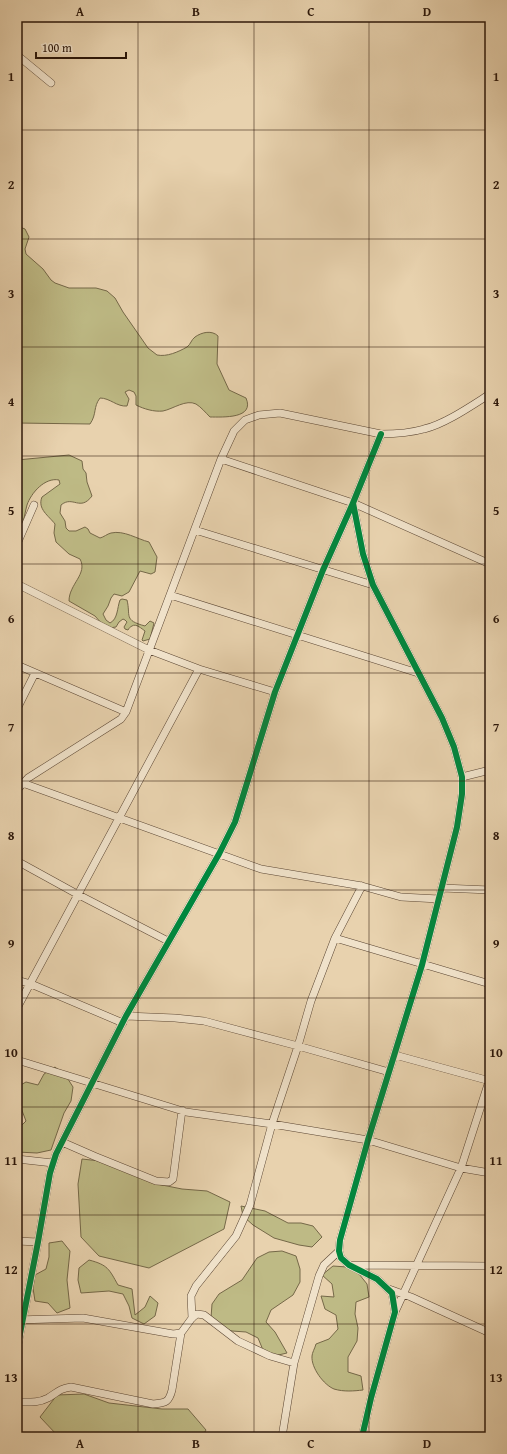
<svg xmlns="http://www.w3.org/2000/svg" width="507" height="1454" viewBox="0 0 507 1454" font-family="'Gentium Book Plus',serif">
<rect width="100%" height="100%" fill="#e8d2ae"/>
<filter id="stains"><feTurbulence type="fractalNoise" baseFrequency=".005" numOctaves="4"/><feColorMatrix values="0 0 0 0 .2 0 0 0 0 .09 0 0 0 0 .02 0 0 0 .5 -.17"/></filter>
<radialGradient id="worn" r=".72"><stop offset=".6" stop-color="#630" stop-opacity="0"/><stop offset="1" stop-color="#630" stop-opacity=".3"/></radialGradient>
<path fill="#beba85" stroke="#756848" d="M17,226L25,229L29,237L25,249L26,254L43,269L51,280L55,283L69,288H96L107,291L115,298L123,312L148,348L157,355C167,357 178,352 187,347C191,344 191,340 195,337C202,332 212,330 218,336L217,364L229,390L246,398C255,419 223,417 210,417C206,413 201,407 196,404C186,399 173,409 163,411C154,412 144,409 136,405V396L134,392L129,390L125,392L129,399L127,406C117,407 110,398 100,398C93,407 97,414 90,424L17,423Z
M69,455L82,461L83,469L86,473L87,482L92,496C80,512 73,495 61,505L60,513L65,521L66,528L69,531H76L85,527L88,529L90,533L100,538C104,537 107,534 111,533C124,530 137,539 149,542L157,557L155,572L151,574L140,571L129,592L122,596L114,594L111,598L108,606L103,614L106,620L110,623C118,619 117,608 120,600L122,599L127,600C131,616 123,620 145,626L150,621L154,623L150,639L143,641L142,640L145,631C142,629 136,623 132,626C130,627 129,628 128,630L125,629L124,627L127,622L125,620L123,619L119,622L116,627L109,628L103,625L95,616L69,601C69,584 88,574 80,559L69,554L56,542L54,533L55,524C49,516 37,509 42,497L60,484L59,480C45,477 31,493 27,505C24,516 24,525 17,535V460Z
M55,1067L66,1076L73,1087L71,1101L64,1113L51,1150L37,1153L17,1152V1130L26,1121L21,1108L17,1106V1087L26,1082L38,1085L44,1074Z
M82,1159L109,1162L157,1184L182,1189L207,1191L230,1202L224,1229L149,1268L99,1256L81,1237L78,1184Z
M241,1206L265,1211L288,1223H301L313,1226L322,1237L312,1247L299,1245L274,1238L253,1225L243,1216Z
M62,1241L70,1251L67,1280L70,1308L57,1313L48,1303L35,1301L33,1288L35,1275L46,1269L49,1257V1243Z
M282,1251L296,1256L300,1269V1282L293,1295L271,1310L266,1322L275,1332L287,1353L274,1356L263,1350L258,1338L246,1332L232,1331L220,1327L211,1318L212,1304L219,1294L242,1280L257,1258L269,1252Z
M89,1260C108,1265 109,1269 118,1285L132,1289L135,1315L145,1307L150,1296L158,1303L155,1316L144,1324L132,1318L129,1306L123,1294L109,1291L81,1293L78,1280L79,1268Z
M333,1266L347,1267L359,1274L367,1284L369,1297L356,1302L355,1314L358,1328L357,1341L348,1357V1372L361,1376L363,1390C354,1391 344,1392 334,1389C324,1385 311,1368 312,1356C312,1353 315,1348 316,1344L329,1339L338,1329L336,1315L325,1309L321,1296L334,1297L332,1284L322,1275Z
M84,1394L109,1403L162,1409H188L206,1430L202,1437H85L57,1435L40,1417L57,1395Z"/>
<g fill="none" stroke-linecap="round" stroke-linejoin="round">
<defs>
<path id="minor" d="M17,55L51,83
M221,459L353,503L490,564
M195,530L373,585
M17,544L34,505
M17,584L149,650L199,669L275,692
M170,595L418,673
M17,665L126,712
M17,709L35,673
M462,777L490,770
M17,781L261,869L362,886L401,897L439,899
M17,790L28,778L121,719L126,712L221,459L234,431L245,420L259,415L280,413L381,434C395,434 410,433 424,429C445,424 471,406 490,394
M17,861L77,894L168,941
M442,888L490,890
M335,938L490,984
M17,980L31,984L123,1023
M17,1008L199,669
M126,1016L175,1018L204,1021L298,1046L389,1072
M395,1055L490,1081
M17,1060L186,1112L272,1124L368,1140L461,1168L490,1173
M62,1142L94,1156L156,1181L169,1182L173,1179L182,1110
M17,1159L53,1163
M17,1241L38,1242
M350,1265L490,1266
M389,1289L411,1297L490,1333
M395,1312L461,1168L490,1078
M192,1318L191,1296L196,1286L236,1236L250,1205L272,1124L298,1046L311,1001L335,938L362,886
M17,1320L83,1318L173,1334L181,1333L192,1318L197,1314L204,1315L238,1341L270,1356L294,1363
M17,1349L38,1242L50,1173L56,1154L126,1016L219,854L235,822L275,692L323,570L353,503
M17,1402C28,1402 39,1403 48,1398C58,1392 59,1389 71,1387L153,1404C166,1403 169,1402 172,1390L181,1333
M282,1437L294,1363L319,1276L324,1265L339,1251
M362,1437L371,1398L395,1312L392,1293L377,1279L349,1265L341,1258L339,1251L340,1240L368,1140L422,965L457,827L462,794V777L454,747L442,718L373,585L363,554L353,503L381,434"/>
</defs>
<use href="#minor" stroke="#5b4633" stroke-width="8"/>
<use href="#minor" stroke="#f0e2ca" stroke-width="7"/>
<defs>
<path id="cycleway" d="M17,1349L38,1242L50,1173L56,1154L126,1016L219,854L235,822L275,692L323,570L353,503
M362,1437L371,1398L395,1312L392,1293L377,1279L349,1265L341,1258L339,1251L340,1240L368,1140L422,965L457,827L462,794V777L454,747L442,718L373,585L363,554L353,503L381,434"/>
</defs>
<use href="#cycleway" stroke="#f0e2ca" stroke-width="8"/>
<use href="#cycleway" stroke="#00873e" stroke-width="6"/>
</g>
<path fill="none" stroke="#2c170a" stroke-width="1" stroke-opacity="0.55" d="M138,17V1437M254,17V1437M369,17V1437M17,130H490M17,239H490M17,347H490M17,456H490M17,564H490M17,673H490M17,781H490M17,890H490M17,998H490M17,1107H490M17,1215H490M17,1324H490"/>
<rect width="507" height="1454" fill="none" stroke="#e8d2ae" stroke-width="44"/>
<path d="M36 52v6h90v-6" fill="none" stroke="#2c170a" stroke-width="2"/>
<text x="42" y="52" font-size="12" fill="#2c170a" stroke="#f0e2ca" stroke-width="3" paint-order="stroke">100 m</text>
<rect x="22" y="22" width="463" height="1410" fill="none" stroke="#2c170a" stroke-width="1.5"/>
<g font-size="13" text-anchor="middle" font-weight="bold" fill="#2c170a">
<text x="80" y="16">A</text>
<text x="196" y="16">B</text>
<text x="311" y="16">C</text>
<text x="427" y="16">D</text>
<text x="11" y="81">1</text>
<text x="496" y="81">1</text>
<text x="11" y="189">2</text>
<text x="496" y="189">2</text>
<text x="11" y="298">3</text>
<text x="496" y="298">3</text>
<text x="11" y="406">4</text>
<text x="496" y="406">4</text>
<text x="11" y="515">5</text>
<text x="496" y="515">5</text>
<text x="11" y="623">6</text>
<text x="496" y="623">6</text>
<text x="11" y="732">7</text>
<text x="496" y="732">7</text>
<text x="11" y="840">8</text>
<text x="496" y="840">8</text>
<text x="11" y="948">9</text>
<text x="496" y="948">9</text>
<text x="11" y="1057">10</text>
<text x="496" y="1057">10</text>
<text x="11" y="1165">11</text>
<text x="496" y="1165">11</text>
<text x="11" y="1274">12</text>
<text x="496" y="1274">12</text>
<text x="11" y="1382">13</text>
<text x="496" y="1382">13</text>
<text x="80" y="1448">A</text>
<text x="196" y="1448">B</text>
<text x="311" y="1448">C</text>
<text x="427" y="1448">D</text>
</g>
<rect width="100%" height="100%" filter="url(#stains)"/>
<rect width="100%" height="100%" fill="url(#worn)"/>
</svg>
